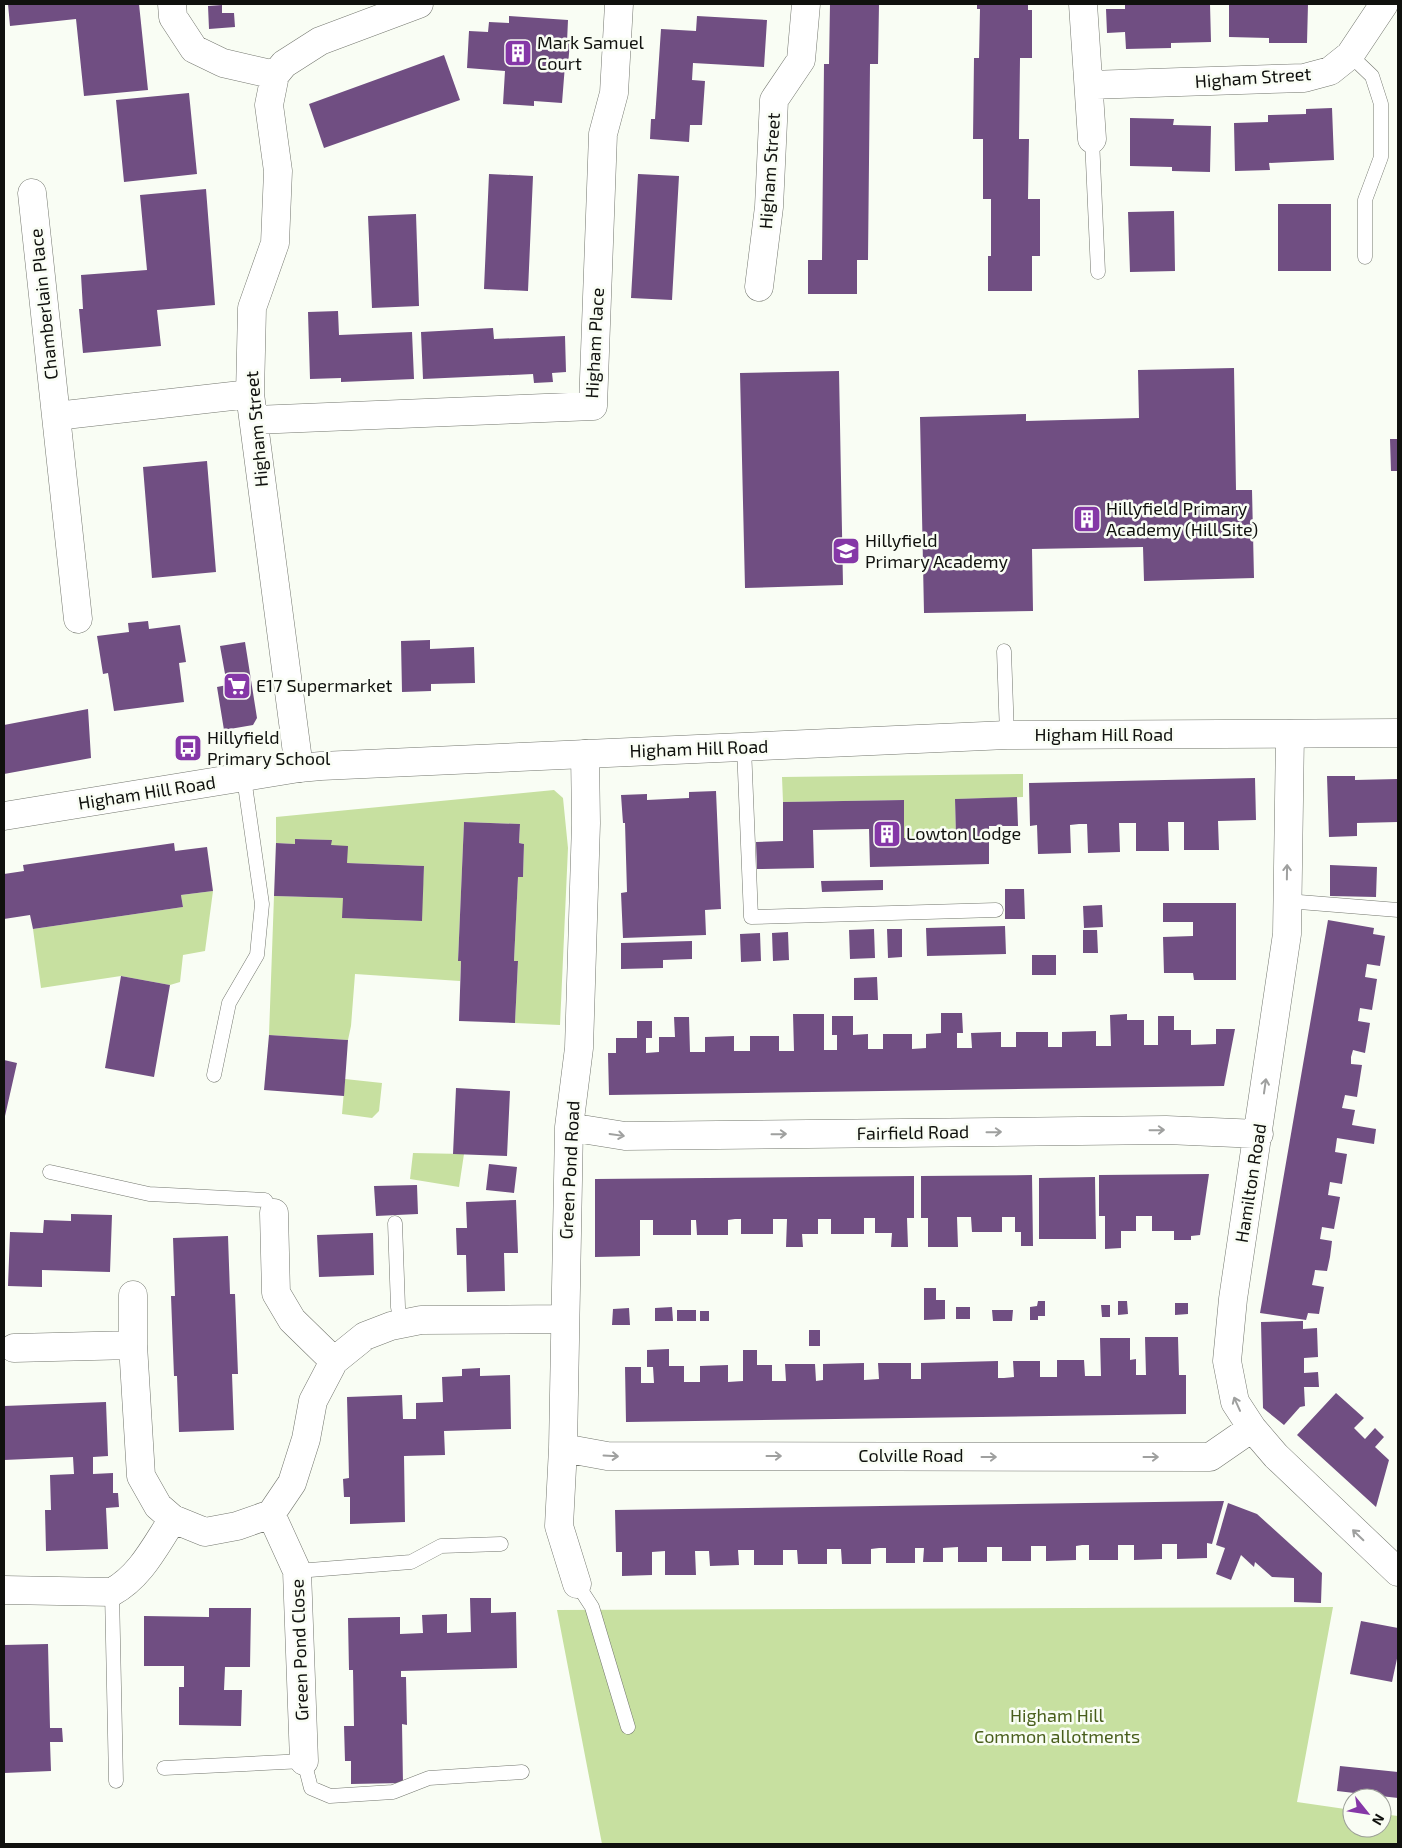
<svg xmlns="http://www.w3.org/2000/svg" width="1402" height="1848" viewBox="0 0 1402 1848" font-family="'Exo 2',sans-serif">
<rect width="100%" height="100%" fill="#f9fdf4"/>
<path fill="#c7e0a0" d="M1023,774V797L955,799L956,837L904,838L903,800L783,802L782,777Z
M554,790L563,798L568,848L560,1025L515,1023L518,961H514L518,877H523L524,844L519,843L520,824L464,822L458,961H461L460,981L355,974L351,1026L348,1040L269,1035L274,896L343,898V918L421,921L424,866L347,863L331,845V840L296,839L295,844L276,843V817Z
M213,891L205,951L183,955L180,982L170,985L121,976L41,988L33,929L183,907L181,895Z
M345,1079L382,1083L379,1111L372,1118L342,1114Z
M413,1153L464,1154L459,1187L410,1179Z
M1333,1607L1297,1802L1352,1810V1828H1382V1814L1398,1816V1844H602L557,1610Z"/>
<path fill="#704e82" d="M8,4H139L148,90L84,96L76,19L10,26Z
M830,4H879L878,64H870L868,260H857V294H808V260H822L824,64H829Z
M977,4H1028V10H1032V58H1020L1019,139H1029L1028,199H1040V256H1032V291H988V256H991V199H983V139H973L974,58H979L980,9H977Z
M1125,4H1210L1211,42L1171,43V48L1126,49L1125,32L1107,33L1106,9H1125Z
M1229,4H1308L1307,43H1269V38L1229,37Z
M222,5V13H234L235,27L209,29L208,6Z
M509,16L568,20L567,42H570L568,65H565L562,103L534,101V106L503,104L505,71L467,68L469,31L488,32L489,22L509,23Z
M697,16L767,20L764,67L693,63L692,80L705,81L702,125H690L689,142L650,139L651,119H655L661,29L696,31Z
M444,55L460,100L324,148L309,104Z
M189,93L197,174L124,182L116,100Z
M1332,108L1334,160L1269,163L1270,170L1235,171L1234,123L1268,122V115L1306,114V109Z
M1130,118L1174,119L1173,125L1211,126L1210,172L1172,171V167L1130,166Z
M489,174L533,176L528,291L484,289Z
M638,174L679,176L672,300L631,298Z
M206,189L215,305L157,310L161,346L83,353L79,309H83L81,275L147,270L140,195Z
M1278,204H1331V271H1278Z
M1174,211L1175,271L1130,272L1128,212Z
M416,214L419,306L372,308L368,216Z
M338,311L339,335L412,332L414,379L341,382V378L310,379L308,312Z
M493,328L494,339L565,336L566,372L552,373L553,382L534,383L533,374L423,379L421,332Z
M1234,368L1236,490H1252L1254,578L1144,581L1143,547L1032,549L1033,611L924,613L920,417L1026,414V421L1139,418L1138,370Z
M839,371L843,585L745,588L740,373Z
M1390,439H1398V471H1391Z
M207,461L216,572L152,578L143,467Z
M148,621L149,629L180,625L186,662L179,663L184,702L114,711L108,673L103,674L97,636L129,632L128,623Z
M430,640V649L474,647L475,683L431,684V691L402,692L401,641Z
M245,642L257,718L253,725L224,730L217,687L227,685L220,646Z
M88,709L91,758L4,774V725Z
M1327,776H1355V780L1398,779V822L1357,823V836L1329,837Z
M1255,778L1256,820L1218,821L1219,850H1184V822H1168L1169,851H1136V823H1119L1120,852L1088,853L1087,824H1079L1070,825L1071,853L1038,854L1037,825L1030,826L1029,783Z
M716,791L721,909L705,910L706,935L623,938L621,893L627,892L625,823H623L621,795L647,794V800L689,798V792Z
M1017,797L1018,826H989V864L870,867L869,829L813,830L814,868L757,869L756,842L783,841V802L904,800V838L956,837L955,799Z
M464,822L520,824L519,843L524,844L523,877H518L514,961H518L515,1023L459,1021L461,961H458Z
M295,839L332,840L331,845L348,846L347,863L424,866L422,921L342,918L343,898L274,896L276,843L295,844Z
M174,843L175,851L207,847L213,891L181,895L183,907L33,929L30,915L4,919V874L24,871L23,865Z
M1330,865L1377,867L1376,897L1330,896Z
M883,880V890L822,892L821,881Z
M1005,889H1024L1025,919H1005Z
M1163,903H1236V980H1194L1193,973H1164L1163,937L1193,936V922H1163Z
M1102,905L1103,927L1084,928L1083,906Z
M1328,920L1374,928L1373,934L1385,936L1380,966L1367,964L1365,977L1377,979L1372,1010L1360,1008L1358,1021L1370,1023L1365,1053L1353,1050L1351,1057V1064L1362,1065L1357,1097L1345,1095L1342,1108L1355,1110L1352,1125L1376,1129L1374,1144L1337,1138L1335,1152L1347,1154L1342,1184L1330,1182L1328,1195L1340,1197L1334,1229L1322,1227L1320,1239L1332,1241L1330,1257L1327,1271L1315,1270L1314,1276L1312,1285L1324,1287L1319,1314L1308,1313L1306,1320L1260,1313Z
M1005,926L1006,954L927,956L926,928Z
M874,929L875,958L850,959L849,930Z
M887,929H902V957L888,958Z
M1083,930H1097L1098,953H1083Z
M788,932L789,960L773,961L772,933Z
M760,933L761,961L741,962L740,934Z
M692,941V959L663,960V968L621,969V943Z
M1032,955H1056V975H1032Z
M121,976L170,985L154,1077L105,1068Z
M877,977L878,1000H854V978Z
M941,1013H962L963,1033H957V1048H972L971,1033L1001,1032V1047H1016V1032H1048V1047H1062V1032L1096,1031V1046H1111L1110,1015L1127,1014V1020H1144V1045H1158V1016H1174V1030H1191V1045L1216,1044V1029H1235L1224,1086L609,1095L608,1053H616V1038H637V1021H652V1038H646V1053L659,1052V1037H675L674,1017H689L690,1052H705V1037L734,1036V1051H750V1036H779V1051H794L793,1014H824V1050H837V1035H832V1016H853V1035L868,1034V1049H883V1034H912V1049L926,1048V1034L941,1033Z
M269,1035L348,1040L344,1096L264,1090Z
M4,1060L17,1063L5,1116H4Z
M456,1088L510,1091L507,1156L453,1154Z
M489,1164L517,1167L514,1193L486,1190Z
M1209,1174L1200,1235L1191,1236V1240H1174V1231H1152V1216H1136V1231H1121V1248L1105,1249V1216H1099V1175Z
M1032,1175L1033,1246H1021V1232H1015V1217H1002V1232H972L971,1217H957L958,1247H928V1218H921V1176Z
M914,1176V1218H907L908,1247H891L892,1233H875V1218H864V1234H831V1219H818V1234H802L803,1247H786L787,1219H773V1234H741V1219H735L728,1220V1235H697L696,1220H691V1235H653V1220H640V1256L595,1257V1179Z
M1095,1177L1096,1239H1039V1178Z
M417,1185L418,1214L376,1216L374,1186Z
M516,1200L518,1253H504L505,1291L467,1292L466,1255H457L456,1228H467L466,1202Z
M71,1214L112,1215L110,1272L42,1270V1287L8,1286L10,1232L43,1233L44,1220L71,1221Z
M373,1233L374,1275L319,1277L317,1235Z
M228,1236L230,1294H235L238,1374H232L234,1430L179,1432L177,1376H174L171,1296H175L173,1238Z
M924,1288H936V1300H945V1319L924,1320Z
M1038,1301H1045V1316H1038V1320H1030V1307L1037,1306Z
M1118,1301H1127L1128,1314L1118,1315Z
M1175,1303H1188V1314L1175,1315Z
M1101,1305H1110V1317H1102Z
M672,1307L673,1321H655V1308Z
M956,1307H970V1319H956Z
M629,1308L630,1325H612L613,1309Z
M677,1310H696V1321H677Z
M992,1310H1013L1012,1321H993Z
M700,1311H709V1321H700Z
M1303,1321V1329L1317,1328L1318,1357L1304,1358V1373L1318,1372L1319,1387H1304L1305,1406L1300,1407L1284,1425L1263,1408L1261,1322Z
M809,1330H820V1346H809Z
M1145,1337H1178L1179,1375H1186V1414L626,1422L625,1367H641V1383H654L653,1367H647V1350L669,1349V1366H684V1382H700V1366L728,1365V1382L743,1381V1350H757V1365H772V1381H786L785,1364H815L816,1381L823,1380V1364L864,1363V1380L879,1379L878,1363H911V1379H921V1363L998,1361V1378H1004L1014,1377L1013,1361H1040V1377H1057V1360H1084L1085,1376H1101L1100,1338H1130V1360L1136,1359V1375H1146Z
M480,1368V1376L510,1375L511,1429L444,1431L445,1455L404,1456L405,1522L350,1524V1497H344L343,1479L349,1478L347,1397L402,1395L403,1419H416V1403L443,1402L442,1377L462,1376V1369Z
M1336,1393L1364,1418L1354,1428L1365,1439L1375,1428L1384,1437L1375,1447L1389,1460L1376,1507L1297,1435Z
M106,1402L108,1456L93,1457V1474L113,1473V1493H118L119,1507L106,1508L108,1549L46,1551L45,1510H51L50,1475L74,1474L73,1457L4,1460V1406Z
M1224,1501L1212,1544L1207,1543V1558L1177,1559V1544H1162V1559L1134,1560V1545H1118V1560H1089V1545H1082L1076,1546V1560L1046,1561V1546H1031V1561H1002V1547H987V1562H958V1547L943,1548V1562H923L924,1548H915V1563H886V1548H879L871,1549V1564H842L841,1549H827V1564H798L797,1550H783V1565H754V1550H738L739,1565L710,1566L709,1551H695L696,1575H665V1551L652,1552V1575L622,1576V1552H616L615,1510Z
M1228,1503L1257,1514L1322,1573L1321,1603L1294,1602V1578L1272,1577L1255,1562L1254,1567L1241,1555L1231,1580L1216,1574L1225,1548L1216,1545Z
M470,1598H491V1613L516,1612L517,1668L401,1671V1677H406L407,1725L402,1724L403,1783L351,1784V1761H345L344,1726H354L353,1670H349L348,1618L400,1617V1634L423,1633L422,1615L447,1614V1633L471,1632Z
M209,1608H251L250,1667H225L224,1690H242L241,1726L179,1725V1687H184V1666H144V1616L209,1617Z
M1361,1621L1398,1628V1654L1392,1682L1350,1674Z
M48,1644L50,1728H62L63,1742H50L51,1771L4,1773V1645Z
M1340,1766L1398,1772V1798L1337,1791Z"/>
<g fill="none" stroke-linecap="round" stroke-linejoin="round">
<defs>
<path id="lane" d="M1350,55L1372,76L1381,104V157L1365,200V257
M1092,139L1098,272
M1004,651L1007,735
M744,747L751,917L996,910
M1287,901L1398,910
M214,1075L229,1003L257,955L262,904L244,778
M50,1172L149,1194L265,1200L274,1213
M395,1223L398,1307L401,1324
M297,1571L411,1562L441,1546L501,1544
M577,1584L592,1607L628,1727
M112,1592L116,1781
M164,1768L304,1761L311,1788L330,1796L393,1792L429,1778L522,1772"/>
<path id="street" d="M172,4L173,17L194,49L223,63L275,75
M1083,4L1092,139
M1089,85L1304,78L1330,71L1350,55L1384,4
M32,193L56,416
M759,287L769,207L774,100L801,60L806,4
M254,420L593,406L603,134L614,93L619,4
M78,619L56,416L250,394
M1290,734L1287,934L1233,1299L1227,1361L1235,1402L1252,1428L1276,1456L1398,1572
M299,768L250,394L252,308L275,243L278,171L269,105L275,75L284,64L320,41L419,4
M569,1127L625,1136L1166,1130L1259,1134
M274,1213L276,1293L292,1320L334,1361
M133,1295V1345L141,1476L158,1506L173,1519L205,1532L237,1526L271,1514L292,1483L306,1439L313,1401L334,1361L365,1336L391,1326L421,1320L565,1319
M14,1348L133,1345
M563,1448L607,1456L1210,1457L1252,1428
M271,1514L297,1571L304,1761
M577,1584L559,1526L563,1448L569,1127L579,1048L586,823L585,754
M4,1590L112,1592C141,1576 155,1546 173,1519"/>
<path id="secondary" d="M4,816L299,768L321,766L1007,735L1398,733"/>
</defs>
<use href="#lane" stroke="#74776f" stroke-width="15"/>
<use href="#street" stroke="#74776f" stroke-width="29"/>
<use href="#secondary" stroke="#74776f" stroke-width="29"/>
<use href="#lane" stroke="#fff" stroke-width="14"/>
<use href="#street" stroke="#fff" stroke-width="28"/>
<use href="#secondary" stroke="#fff" stroke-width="28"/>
</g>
<defs><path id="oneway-shaft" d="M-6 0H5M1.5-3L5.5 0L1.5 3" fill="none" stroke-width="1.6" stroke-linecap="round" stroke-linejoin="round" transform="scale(1.25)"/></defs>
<g stroke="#9fa09f">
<use href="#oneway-shaft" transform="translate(1287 872) rotate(-89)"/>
<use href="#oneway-shaft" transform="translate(1265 1086) rotate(-82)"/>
<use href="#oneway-shaft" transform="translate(1157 1130) rotate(-1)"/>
<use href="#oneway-shaft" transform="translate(994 1132) rotate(-1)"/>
<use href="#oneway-shaft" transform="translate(779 1134) rotate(-1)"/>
<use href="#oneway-shaft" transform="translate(617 1135) rotate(8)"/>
<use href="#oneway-shaft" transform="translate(1237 1404) rotate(-114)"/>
<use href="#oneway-shaft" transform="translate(611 1456) rotate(3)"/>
<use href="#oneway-shaft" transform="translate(774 1456)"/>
<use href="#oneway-shaft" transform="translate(989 1457)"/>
<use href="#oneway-shaft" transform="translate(1151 1457)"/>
<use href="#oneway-shaft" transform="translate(1358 1535) rotate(-136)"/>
</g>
<defs>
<symbol id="building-square" viewBox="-11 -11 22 22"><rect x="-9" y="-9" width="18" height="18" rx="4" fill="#8537a7" stroke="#f9fdf4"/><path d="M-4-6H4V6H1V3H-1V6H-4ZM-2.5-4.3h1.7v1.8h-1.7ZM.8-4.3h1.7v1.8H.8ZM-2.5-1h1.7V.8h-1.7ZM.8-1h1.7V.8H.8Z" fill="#fff"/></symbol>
<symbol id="school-square" viewBox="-11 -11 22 22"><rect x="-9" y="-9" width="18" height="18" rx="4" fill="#8537a7" stroke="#f9fdf4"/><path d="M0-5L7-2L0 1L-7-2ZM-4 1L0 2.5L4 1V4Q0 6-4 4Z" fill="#fff"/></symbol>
<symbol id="supermarket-square" viewBox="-11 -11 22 22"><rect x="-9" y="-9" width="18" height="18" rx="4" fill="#8537a7" stroke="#f9fdf4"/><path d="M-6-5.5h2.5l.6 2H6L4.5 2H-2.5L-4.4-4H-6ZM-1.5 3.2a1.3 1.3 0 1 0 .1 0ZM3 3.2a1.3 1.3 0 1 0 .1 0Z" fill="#fff"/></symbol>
<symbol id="bus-square" viewBox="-11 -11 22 22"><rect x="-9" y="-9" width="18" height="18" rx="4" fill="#8537a7" stroke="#f9fdf4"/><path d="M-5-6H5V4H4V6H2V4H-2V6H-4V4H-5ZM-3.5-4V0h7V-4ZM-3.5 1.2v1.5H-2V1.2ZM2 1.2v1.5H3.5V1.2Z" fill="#fff"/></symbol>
</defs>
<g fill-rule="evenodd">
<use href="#building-square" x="502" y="37" width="32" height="32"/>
<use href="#building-square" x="1071" y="503" width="32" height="32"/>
<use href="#school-square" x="830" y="535" width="32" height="32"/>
<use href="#supermarket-square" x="221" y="670" width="32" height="32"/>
<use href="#bus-square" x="172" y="732" width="32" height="32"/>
<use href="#building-square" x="871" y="818" width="32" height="32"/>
</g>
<g text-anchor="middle" stroke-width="5" stroke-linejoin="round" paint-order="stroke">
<g font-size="18" fill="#10110e" stroke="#f9fdf4" text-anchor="start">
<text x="537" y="49">Mark Samuel<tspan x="537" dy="21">Court</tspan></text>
<text x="1106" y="515">Hillyfield Primary<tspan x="1106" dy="21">Academy (Hill Site)</tspan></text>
<text x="865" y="547">Hillyfield<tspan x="865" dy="21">Primary Academy</tspan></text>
<text x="256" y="692">E17 Supermarket</text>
<text x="207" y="744">Hillyfield<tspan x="207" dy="21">Primary School</tspan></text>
<text x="906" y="840">Lowton Lodge</text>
</g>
<g font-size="18" fill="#10110e" stroke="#f9fdf4">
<text transform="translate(1253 78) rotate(-4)" y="6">Higham Street</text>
<text transform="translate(770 171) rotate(-86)" y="6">Higham Street</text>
<text transform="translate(44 304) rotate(-96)" y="6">Chamberlain Place</text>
<text transform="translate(595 343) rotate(-87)" y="6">Higham Place</text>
<text transform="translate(257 429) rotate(-95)" y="6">Higham Street</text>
<text x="1104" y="741">Higham Hill Road</text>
<text transform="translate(699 749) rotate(-2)" y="6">Higham Hill Road</text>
<text transform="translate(147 793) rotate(-9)" y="6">Higham Hill Road</text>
<text transform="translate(913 1133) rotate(-1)" y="6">Fairfield Road</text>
<text transform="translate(570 1170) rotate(-87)" y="6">Green Pond Road</text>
<text transform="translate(1251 1183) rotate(-81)" y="6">Hamilton Road</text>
<text x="911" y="1462">Colville Road</text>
<text transform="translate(300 1650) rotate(-92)" y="6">Green Pond Close</text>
</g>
<g font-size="18" fill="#485e1b" stroke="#f9fdf4">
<text x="1057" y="1722">Higham Hill<tspan x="1057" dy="21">Common allotments</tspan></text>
</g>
</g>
<rect width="1402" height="1848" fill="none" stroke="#10110e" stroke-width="10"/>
<g transform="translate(1367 1813) rotate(120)"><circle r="24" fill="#f9fdf4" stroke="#9c9f98"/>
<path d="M0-4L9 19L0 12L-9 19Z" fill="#8537a7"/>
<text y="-8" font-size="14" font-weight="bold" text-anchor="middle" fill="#10110e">N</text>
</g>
</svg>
